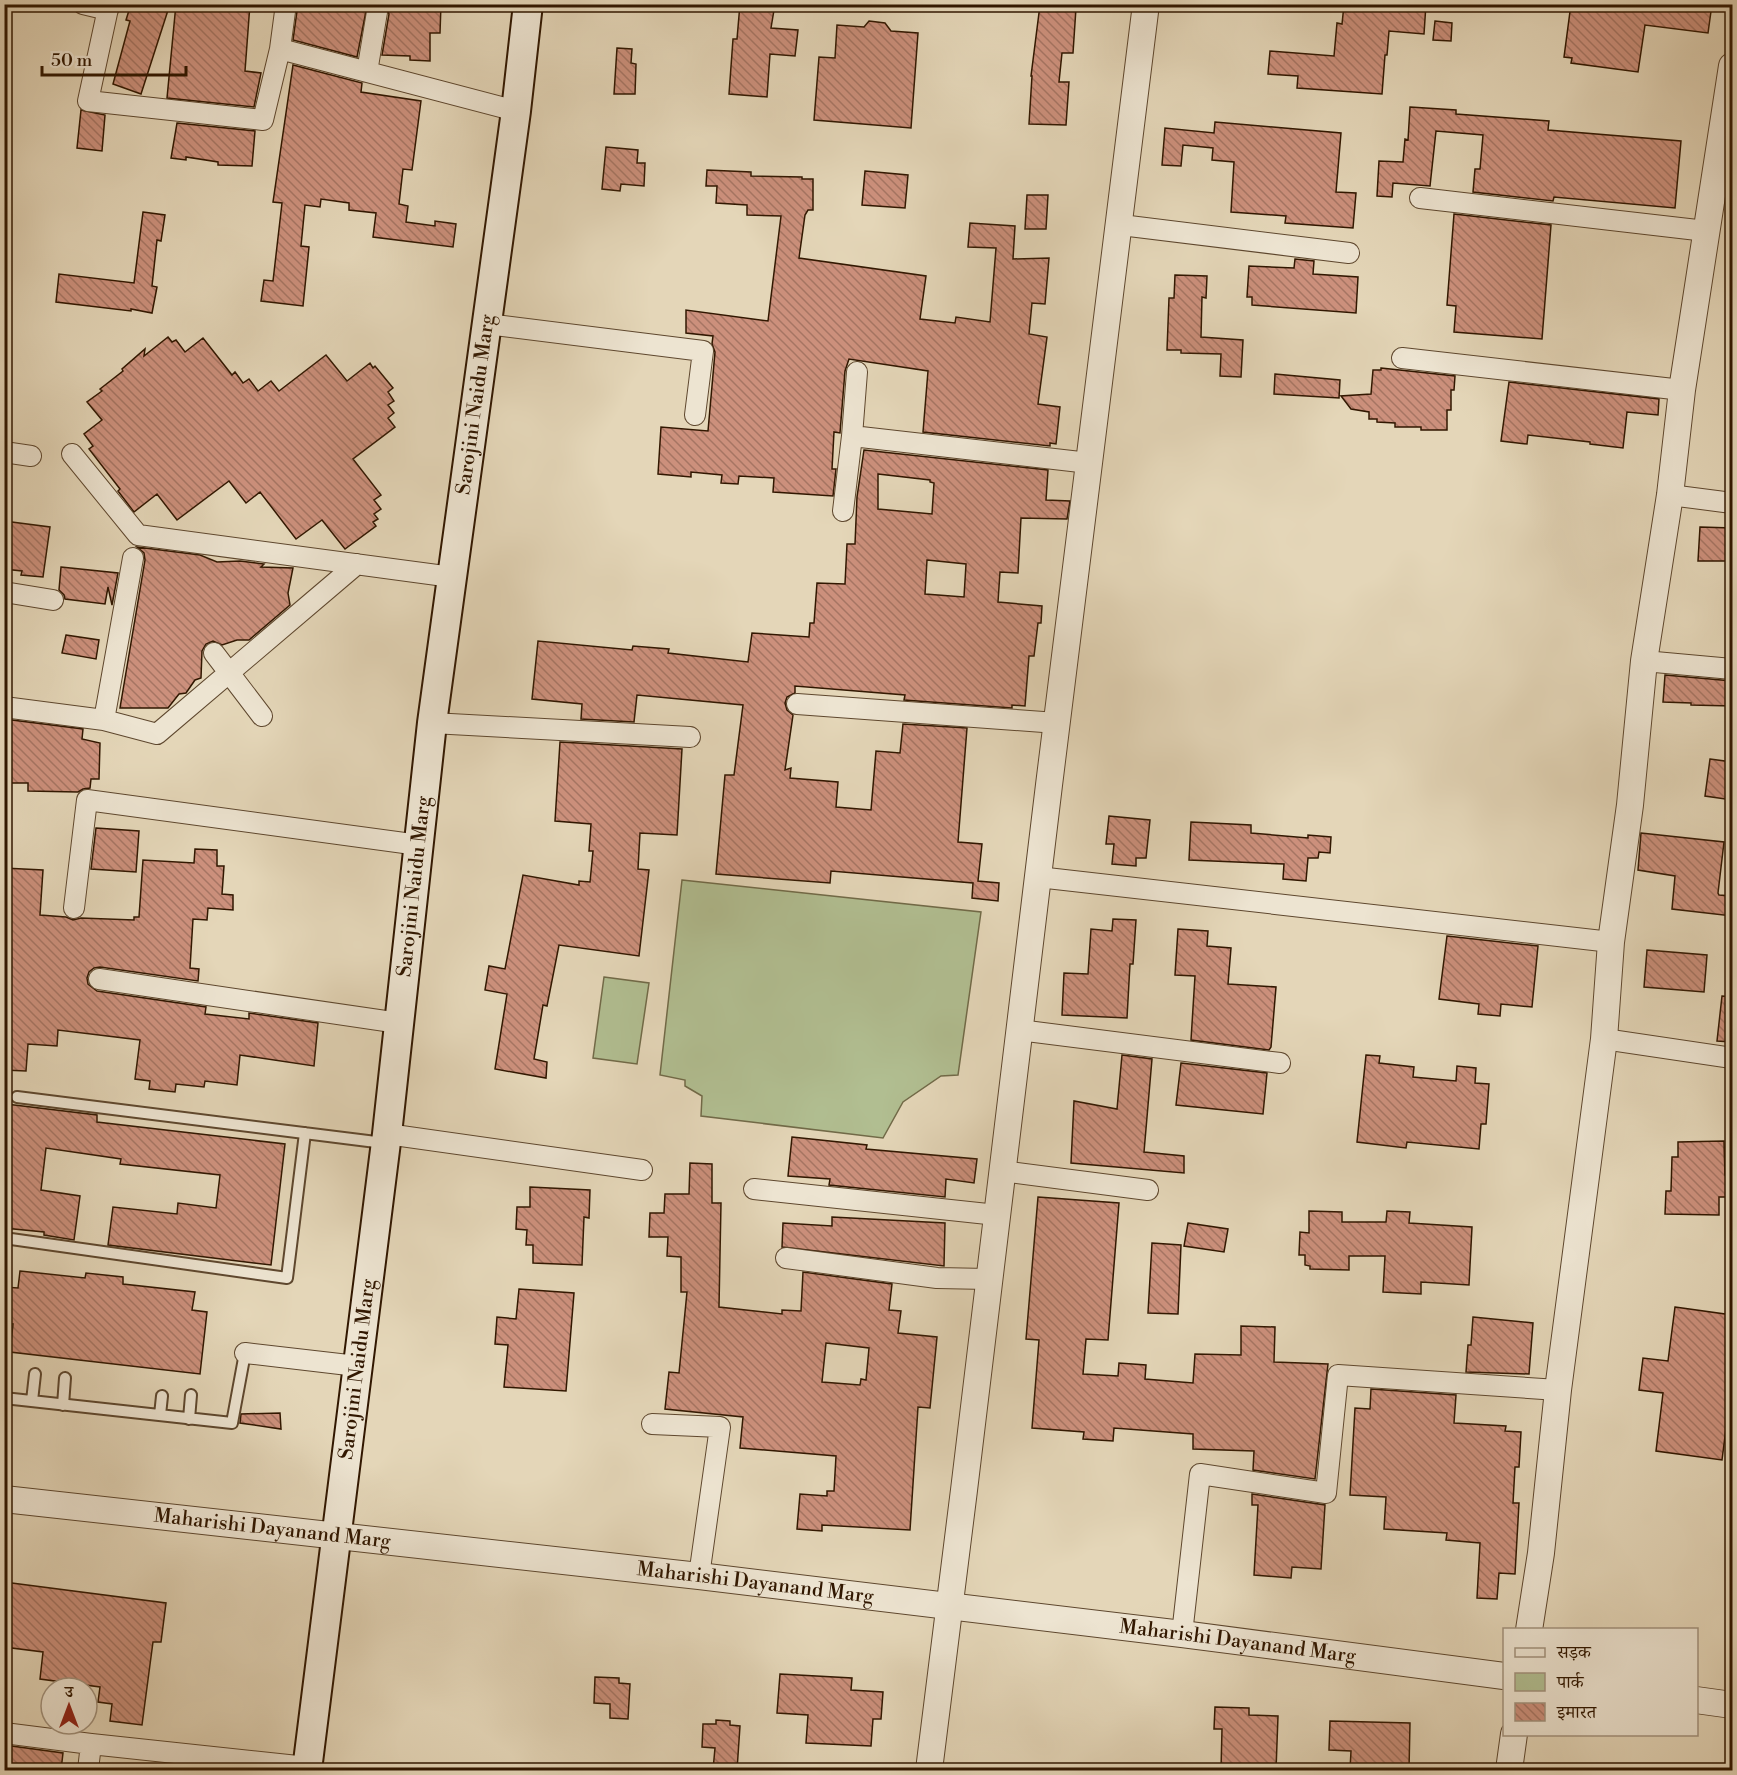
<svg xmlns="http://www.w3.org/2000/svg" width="1737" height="1775" font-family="'Libre Bodoni','Noto Serif Devanagari',serif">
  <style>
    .green { fill: #b1be91; stroke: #716a48; stroke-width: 1.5 }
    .building { fill: url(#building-back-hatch); stroke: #311700; stroke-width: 1.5; fill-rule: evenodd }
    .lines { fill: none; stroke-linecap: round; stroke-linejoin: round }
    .service-casing { stroke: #5e472e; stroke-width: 14 }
    .minor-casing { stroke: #5e472e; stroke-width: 22 }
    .tertiary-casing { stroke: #5e472e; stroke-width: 28 }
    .secondary-casing { stroke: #311700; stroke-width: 32 }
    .service { stroke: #ede4d1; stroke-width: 10 }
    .minor { stroke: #ede4d1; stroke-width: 20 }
    .tertiary { stroke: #ede4d1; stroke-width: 26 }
    .secondary { stroke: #ede4d1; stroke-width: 28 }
    .labels { text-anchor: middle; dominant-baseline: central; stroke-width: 5; stroke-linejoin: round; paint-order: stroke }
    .street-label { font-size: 20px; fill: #311700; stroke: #ede4d1 }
  </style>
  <defs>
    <pattern id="building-back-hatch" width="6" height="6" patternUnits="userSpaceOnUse" patternTransform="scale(1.5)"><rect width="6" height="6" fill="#cc907c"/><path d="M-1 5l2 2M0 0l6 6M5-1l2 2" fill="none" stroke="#a67563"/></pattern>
  </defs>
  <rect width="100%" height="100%" fill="#e4d6b8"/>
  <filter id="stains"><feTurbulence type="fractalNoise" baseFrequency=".00333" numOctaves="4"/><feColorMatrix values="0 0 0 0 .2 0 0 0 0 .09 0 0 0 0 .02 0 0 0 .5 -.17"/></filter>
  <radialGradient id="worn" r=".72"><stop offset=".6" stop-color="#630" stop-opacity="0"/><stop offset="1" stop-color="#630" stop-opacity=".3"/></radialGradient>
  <path class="green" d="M682 880 981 912 958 1075 941 1076 903 1102 883 1138 701 1116 702 1096 685 1086V1080L660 1075Z
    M604 977 649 983 637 1064 593 1058Z"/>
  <path class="building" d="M131 4H170L141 94 113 84 130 21 126 20Z
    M176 4H250L245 71 261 73 254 107 167 98Z
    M298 4 367 6 357 57 293 40Z
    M386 4H441L440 33H430V61L410 60V56L382 55 389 14Z
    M740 4H775L771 28 798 30 795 56 770 54 767 97 729 94 733 39H737Z
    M1402 4H1426L1424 34 1389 31 1387 55H1385L1382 94 1297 88 1298 76 1268 74 1270 51 1334 56 1337 23 1342 24 1344 5 1402 10Z
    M1571 4H1712L1708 33 1645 25 1638 72 1571 63 1572 58 1564 57Z
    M1040 5 1076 8 1073 53H1062L1059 82H1069L1066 125 1029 124 1032 76H1031Z
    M869 21 885 23 891 31 918 33 911 128 814 120 819 57 835 58 837 25 864 27Z
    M1435 21 1452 23 1451 41 1433 40Z
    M617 48 632 49 631 63 636 64 635 94H614Z
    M293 65 362 83 361 92 421 101 412 170 403 169 399 204 408 206 406 222 435 226V221L456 224 453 247 373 237 376 213 349 210V203L321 199 320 207 305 205 301 246 309 247 303 306 261 301 264 280 273 281 282 203 273 202Z
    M1410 107 1456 110V114L1549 121 1548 130 1681 141 1675 208 1554 197 1553 201 1473 192 1475 169H1480L1483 135 1436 131 1430 186 1393 183 1392 197 1377 196 1379 161 1403 162 1405 139 1408 140Z
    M81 110 105 115 102 151 77 148Z
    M1215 122 1341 133 1336 192 1356 193 1353 228 1285 223 1286 216 1231 212 1234 162 1212 160 1213 148 1183 145 1181 166 1162 165 1165 128 1214 133Z
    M177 123 255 131 252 166 218 165V162L186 157V160L171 158Z
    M606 147 638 150 637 163H645L644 186 621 184 620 191 602 189Z
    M707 170 751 172V176L802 177V179H813V210H808L805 215 799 258 926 276 920 319 955 323 956 317 990 322 996 248 968 247 970 223 1015 226 1013 259 1049 258 1045 304 1032 303 1029 334 1047 337 1038 404 1060 407 1056 444 1050 443V446L923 432 928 371 849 359 845 371 840 433 834 432 832 469H836L833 496 773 492 774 478 739 476 738 484 721 483 722 475 691 472V477L658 474 661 427 708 431 715 352 712 344 713 336 686 333V310L768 321 781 216 747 215V205L716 203 717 186H706Z
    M865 171 908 175 905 208 862 205Z
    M1027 195H1048L1046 229H1025Z
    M143 212 165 215 161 241 157 240 152 286 157 287 152 313 131 309V311L56 302 59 274 134 283Z
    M1454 214 1551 225 1542 339 1454 332 1456 306 1447 305Z
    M1295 259 1314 261 1313 274 1358 277 1356 313 1252 305V297H1247L1249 266 1294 268Z
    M1175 275 1207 276 1206 298 1202 297 1201 337 1243 340 1241 377 1220 376 1221 354 1181 353V350H1167L1169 298H1174Z
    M168 337 172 342 176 340 185 352 203 338 232 375 235 372 243 383 249 379 258 391 271 381 279 391 326 355 347 381 370 363 373 368 375 366 393 388 388 392 394 401 388 405 394 413 388 418 395 427 353 459 381 495 374 500 381 509 374 514 378 519 373 522 376 526 345 549 322 520 296 539 260 492 246 503 229 481 177 520 157 494 134 512 118 491 120 489 89 449 93 446 84 434 102 420 87 402 102 391 100 389 123 371 122 369 145 349 144 356Z
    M1381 368 1455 376 1454 390H1451V410H1447V430H1421V427H1395V423L1377 422V419H1369V412L1351 409 1341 396 1371 394 1373 370H1381Z
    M1275 374 1340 380 1339 398 1274 394Z
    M1509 382 1659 399 1658 415 1627 412 1623 448 1590 444V442L1528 435 1527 444 1501 441Z
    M864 450 1048 470 1046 500 1070 501 1067 519 1021 518 1018 573 1000 572 998 602 1042 606 1041 623H1038L1034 656H1029L1025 706 1012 705V708L904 700 905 695 795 686V693L787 697 785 703 787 710 793 715 785 770 791 768 790 778 838 782 836 807 871 810 876 751 900 753 903 724 967 728 958 842 982 844 978 881 999 883 998 901 972 898 973 883 831 871 830 883 716 874 725 775H734L743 705 637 695 634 722 581 719 582 704 532 699 538 641 632 650 633 646 669 649 668 653 748 662 752 633 809 637 810 623H814L817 583 845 584 847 544H855L857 497ZM878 474 930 480V482L934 483 932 514 878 509ZM927 560 966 564 964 597 925 594Z
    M4 521 50 527 43 577 21 575 22 571 4 569Z
    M1700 527 1732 528V561H1698Z
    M137 547 200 555 217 562 240 561 264 564 261 567 293 568 288 593 290 605 249 640H237L222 645 213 641 206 644 202 651 201 678 195 680 186 693 179 694 168 708H120L145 560 144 553Z
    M61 567 118 573 112 605 108 587 105 604 65 599 64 595 59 590Z
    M66 635 99 640 96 659 62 653Z
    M1665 675 1732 681V706L1691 705V703L1663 702Z
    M4 719 83 729 82 739 100 743 99 779H91L90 788 83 789 78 792 28 791V783H4Z
    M560 742 682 749 677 835 640 833 638 869 649 870 639 956 559 945 547 1006 543 1005 534 1059 547 1062 546 1078 495 1069 507 994 485 990 489 966 505 969 523 875 579 885V881L590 882 593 851H589L591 824 555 821Z
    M1710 759 1732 762V800L1705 796Z
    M1109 816 1150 820 1146 858H1136V866L1112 864 1114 844H1106Z
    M1191 822 1251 825V833L1308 838V835L1331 837 1330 853 1319 852 1318 858H1308L1306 881 1283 879 1284 864 1189 860Z
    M96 828 139 831 136 872 91 869Z
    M1641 833 1724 842 1718 893 1719 895 1732 896V916L1672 909 1675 876 1638 870Z
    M195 849 217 850V866H224L222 894 233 895V910L208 908 207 920 193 919 190 968 199 969 198 981 100 967 94 968 89 972 87 978 88 984 97 991 206 1007 205 1014 249 1019V1013L318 1023 314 1066 240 1055 237 1085 205 1081 204 1087 176 1084 175 1092 149 1089 150 1081 135 1079 140 1040 58 1030 57 1046 28 1044 26 1071 4 1070V979L8 941H4V868L43 870 40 915 66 917 73 920 81 918 134 920V917H139L143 860 194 863Z
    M1113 919 1136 920 1133 964H1130L1127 1018 1062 1015 1064 973 1088 974 1091 929 1112 931Z
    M1178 929 1208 931 1207 946 1231 948 1228 984 1276 987 1271 1047 1269 1050 1191 1040 1195 976 1175 975Z
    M1447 936 1538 946 1532 1007 1501 1004 1500 1016 1478 1014 1479 1004 1439 999Z
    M1647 950 1707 955 1704 992 1644 987Z
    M1722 996 1732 997V1042L1717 1041Z
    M1122 1055 1152 1059 1144 1152 1184 1156V1173L1071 1163 1074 1101 1117 1109Z
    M1366 1055 1380 1056 1379 1063 1414 1067 1413 1077 1456 1081 1457 1066 1476 1068 1475 1083 1489 1084 1486 1124H1481L1479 1149 1407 1142 1406 1148 1357 1142Z
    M1181 1063 1267 1073 1263 1114 1176 1105Z
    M6 1104 97 1115V1122L285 1144 271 1265 108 1245 113 1207 177 1214 178 1203 216 1208 220 1175 120 1164 121 1159 46 1148 41 1190 80 1196 74 1240 44 1235V1232L4 1228Z
    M792 1137 867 1145 866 1149 977 1159 974 1183 946 1179 945 1197 829 1185 830 1179 788 1176Z
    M1724 1141 1725 1175H1732V1197H1719V1215L1665 1214 1666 1191H1671L1672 1157H1678V1142Z
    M690 1163 712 1164V1203H721L719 1307 782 1314V1310L801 1311 803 1272 892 1284 889 1310 901 1311 898 1333 937 1337 930 1408 918 1407 910 1530 822 1525V1531L797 1529 800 1494 827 1496V1491H834L836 1456 740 1448 743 1417 665 1409 669 1372 679 1373 687 1292H681V1257L667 1256 668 1237H649L650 1213H664L665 1194H689ZM826 1343 869 1348 866 1380 861 1379 860 1385 822 1382Z
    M530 1187 590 1190 589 1218 584 1217 582 1265 533 1263V1245H526L527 1230 516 1229 517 1207H530Z
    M1038 1197 1119 1203 1108 1340 1086 1339 1083 1374 1118 1376 1119 1363 1146 1365 1145 1379 1193 1383 1195 1354 1241 1355V1326L1275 1327 1274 1362 1328 1364 1315 1479 1253 1470 1254 1451 1193 1449V1434L1114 1428 1113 1441 1083 1439 1084 1432 1032 1428 1039 1340 1026 1339Z
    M1309 1211 1342 1212V1222H1386L1387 1211 1410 1212 1409 1223 1472 1227 1469 1285 1421 1282V1294L1383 1292 1385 1256H1349V1270L1310 1269V1266L1305 1265V1255H1299L1300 1232 1309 1233Z
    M832 1217 945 1223 944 1266 782 1247 783 1223 832 1226Z
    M1188 1223 1228 1229 1224 1252 1184 1246Z
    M1152 1243 1181 1245 1178 1314 1148 1313Z
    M20 1271 85 1278 86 1273 123 1277V1284L195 1292 192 1310 207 1312 200 1374 10 1352 13 1324 4 1323V1287L18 1288Z
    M519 1289 574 1293 566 1391 504 1387 508 1345 495 1344 497 1317 516 1319Z
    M1675 1307 1732 1315V1381L1722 1460 1656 1451 1663 1393 1639 1390 1643 1358 1668 1361Z
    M1473 1317 1533 1323 1529 1374 1466 1372 1468 1345H1471Z
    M1371 1389 1456 1395 1454 1423 1506 1426 1505 1431 1521 1432 1519 1467H1515L1513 1503H1519L1515 1574 1499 1573 1497 1599 1477 1598 1480 1543 1446 1540 1447 1533 1384 1529 1386 1497 1350 1495 1355 1408 1370 1409Z
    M280 1413 281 1429 240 1423 241 1414Z
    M1252 1494 1325 1505 1321 1569 1292 1567 1291 1578 1254 1575 1258 1505H1252Z
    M4 1582 166 1603 161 1642H153L142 1725 110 1721 112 1704 98 1702 100 1687 40 1679 43 1652 4 1647Z
    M780 1674 852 1678 851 1690 883 1692 881 1719H873L871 1746 806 1743 808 1715 777 1713Z
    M595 1677 619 1678V1683L630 1684 628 1719 610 1718V1704L594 1703Z
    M1215 1707 1249 1708V1715L1278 1716 1276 1770H1221L1222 1729H1214Z
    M716 1720 730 1721V1725L740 1726 737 1770H713L715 1748 702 1747 703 1724H716Z
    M1330 1721 1410 1723 1409 1770H1350L1351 1751 1329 1750Z
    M4 1745 63 1753 61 1770H4Z"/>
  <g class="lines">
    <g class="service-casing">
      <path id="service" d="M17 1097 384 1143
        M4 1238 287 1278 305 1133
        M4 1398 232 1423 245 1353
        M32 1401 35 1374
        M63 1405 65 1378
        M160 1415 162 1396
        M189 1419 191 1395"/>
    </g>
    <g class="minor-casing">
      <path id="minor" d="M83 4 108 10
        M109 4 88 101 263 120 280 49 286 4
        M280 49 516 111
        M367 72 377 12
        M1420 198 1706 231
        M1121 225 1349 253
        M487 324 703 351 695 415
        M1402 358 1682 390
        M852 436 857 372
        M4 452 31 456
        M72 454 138 535 452 577
        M1670 495 1732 503
        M843 511 852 436 1089 463
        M4 592 53 600
        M214 653 262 716
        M1644 661 1732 669
        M797 704 1057 723
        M4 707 104 720 133 558
        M104 720 157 734 357 564
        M432 723 690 737
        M1038 877 1611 942
        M74 908 87 800 419 845
        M99 979 399 1023
        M1019 1030 1280 1063
        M1604 1039 1732 1058
        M387 1134 642 1170
        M1002 1171 1148 1190
        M754 1189 997 1215
        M786 1258 937 1278 988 1279
        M245 1353 357 1366
        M652 1424 720 1427 699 1576
        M1182 1634 1200 1474 1326 1493 1338 1375 1558 1390
        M4 1733 91 1744 307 1767
        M88 1770 91 1744"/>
    </g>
    <g class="tertiary-casing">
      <g id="tertiary">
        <path id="s1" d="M4 1499 699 1576 1182 1634 1504 1676"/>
        <path d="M1529 1630 1541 1553 1558 1390 1604 1039 1611 942 1630 805 1644 661 1670 495 1682 390 1732 66"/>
        <path d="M1696 1700 1732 1705"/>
        <path d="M929 1770C971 1442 1009 1114 1049 785 1081 525 1116 265 1146 4"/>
        <path d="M1509 1770 1514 1734"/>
      </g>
    </g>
    <g class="secondary-casing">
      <g id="secondary">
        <path id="s2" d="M307 1770 387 1134 432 723 516 111 528 4"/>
      </g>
    </g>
    <use href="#service" class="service"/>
    <use href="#minor" class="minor"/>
    <use href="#tertiary" class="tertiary"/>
    <use href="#secondary" class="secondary"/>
  </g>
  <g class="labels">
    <g class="street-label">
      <text stroke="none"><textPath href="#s2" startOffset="1376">Sarojini Naidu Marg</textPath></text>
      <text stroke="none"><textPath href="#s2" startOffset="890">Sarojini Naidu Marg</textPath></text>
      <text stroke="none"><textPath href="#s2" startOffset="404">Sarojini Naidu Marg</textPath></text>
      <text stroke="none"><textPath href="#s1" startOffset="270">Maharishi Dayanand Marg</textPath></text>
      <text stroke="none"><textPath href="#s1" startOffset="756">Maharishi Dayanand Marg</textPath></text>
      <text stroke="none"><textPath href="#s1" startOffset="1242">Maharishi Dayanand Marg</textPath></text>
    </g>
  </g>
  <rect width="1737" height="1775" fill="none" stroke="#e4d6b8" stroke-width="24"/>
  <rect x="6" y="6" width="1725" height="1763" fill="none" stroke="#311700" stroke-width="3"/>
  <rect x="12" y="12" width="1713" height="1751" fill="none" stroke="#311700" stroke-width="1.5"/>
  <rect x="1503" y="1628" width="195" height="108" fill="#ede4d1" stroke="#a2927d" stroke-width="1.5"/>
  <rect x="1515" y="1648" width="30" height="9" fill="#ede4d1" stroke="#a2927d" stroke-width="1.5"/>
  <text x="1557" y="1658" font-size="18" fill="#311700">सड़क</text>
  <rect x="1515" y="1673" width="30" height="18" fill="#b1be91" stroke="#a2927d" stroke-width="1.5"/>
  <text x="1557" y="1688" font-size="18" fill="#311700">पार्क</text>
  <rect x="1515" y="1703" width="30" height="18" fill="url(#building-back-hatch)" stroke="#a2927d" stroke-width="1.5"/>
  <text x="1557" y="1718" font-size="18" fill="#311700">इमारत</text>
  <g transform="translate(69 1706)"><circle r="28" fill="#ede4d1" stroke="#a2927d" stroke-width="1.5"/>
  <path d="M0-4.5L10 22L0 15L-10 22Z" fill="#8f2418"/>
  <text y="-9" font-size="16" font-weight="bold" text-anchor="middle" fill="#311700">उ</text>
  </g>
  <path d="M42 66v9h144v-9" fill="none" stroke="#311700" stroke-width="3"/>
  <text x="51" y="66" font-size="18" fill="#311700" stroke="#ede4d1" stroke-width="4.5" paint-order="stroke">50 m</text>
  <rect width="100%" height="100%" filter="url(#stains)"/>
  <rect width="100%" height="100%" fill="url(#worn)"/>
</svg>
